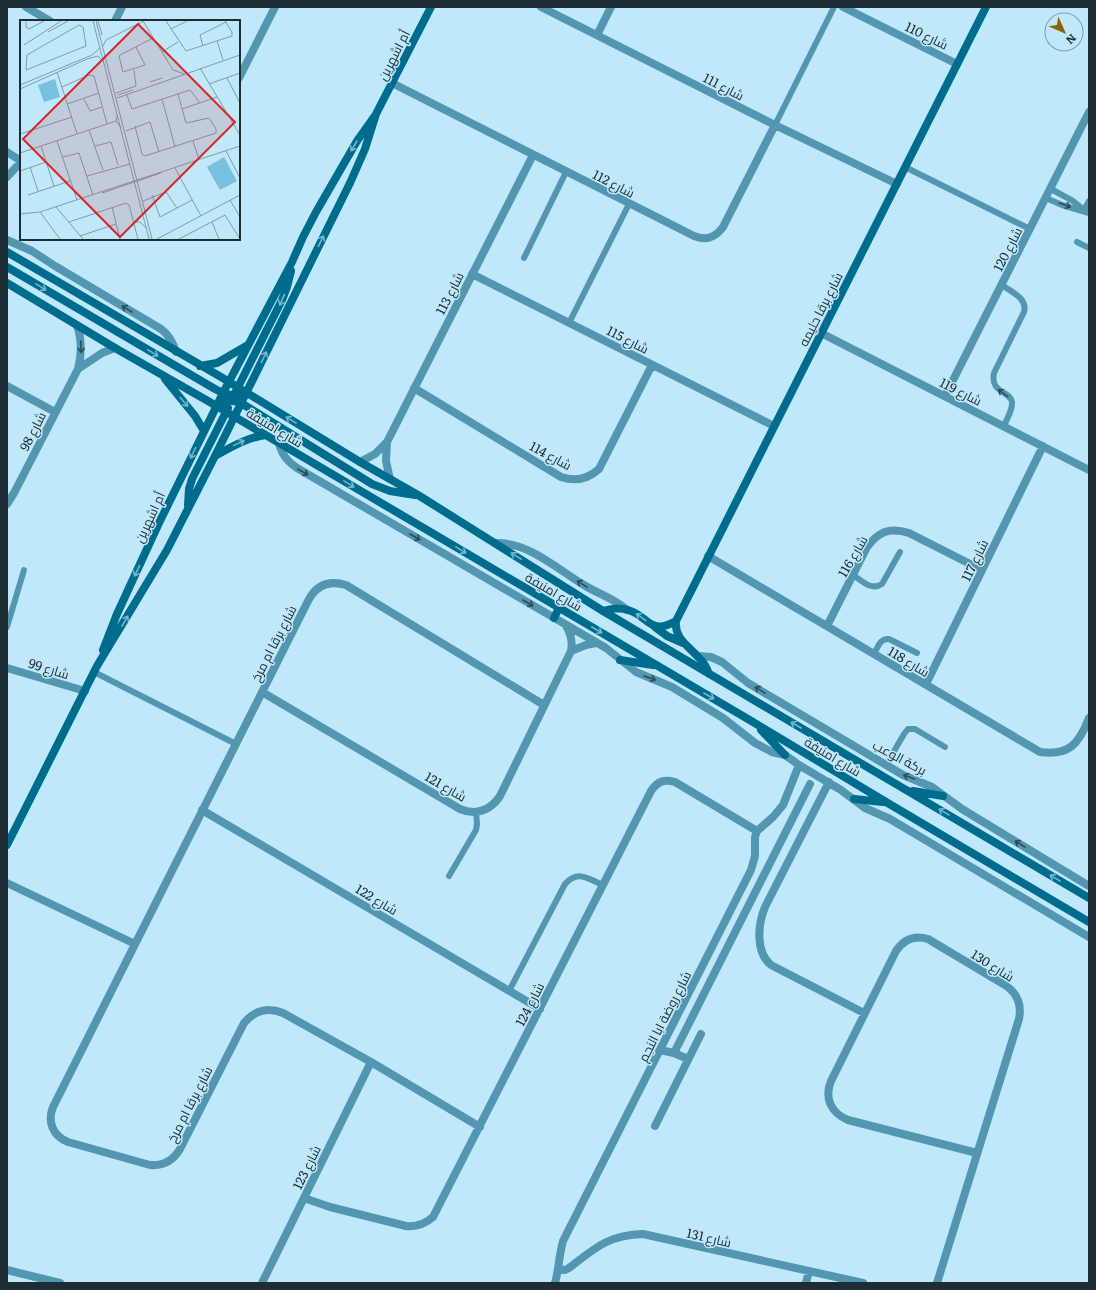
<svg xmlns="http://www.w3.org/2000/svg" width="1096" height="1290" font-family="Literata,Cairo,serif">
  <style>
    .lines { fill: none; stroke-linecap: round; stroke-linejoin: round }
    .lane { stroke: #5296b1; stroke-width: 6 }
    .street { stroke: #5296b1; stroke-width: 8 }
    .secondary { stroke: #006d8e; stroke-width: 8 }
    .oneway { stroke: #73b7cf }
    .oneway2 { stroke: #2d4c5a }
    .labels { text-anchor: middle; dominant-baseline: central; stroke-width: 3; stroke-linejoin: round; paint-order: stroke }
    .street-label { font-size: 13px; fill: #1d2d34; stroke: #bfe8fa }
    .inset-road { fill: none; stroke: #7e9dab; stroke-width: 1 }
    .view { fill: #d62828; fill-opacity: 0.15; stroke: #d62828; stroke-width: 2 }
    .inset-edge { fill: none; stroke: #1d2d34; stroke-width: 2 }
  </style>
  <rect width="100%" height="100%" fill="#bfe8fa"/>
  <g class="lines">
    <path class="lane" d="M775 125 834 7
      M905 167 1030 229
      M1051 189 1073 201 1084 210
      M1046 198 1062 205 1089 213
      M1084 210 1089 201
      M1077 242 1089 248
      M524 258 566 172
      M1002 285C1011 292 1028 298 1024 312L994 373C990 394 1010 390 1012 402 1013 410 1006 420 1004 426
      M569 323 629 204
      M853 575C862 581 871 591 882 584L900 552
      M7 627 24 570
      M874 654C878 647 880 638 889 639L917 653
      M94 672 236 744
      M886 765 904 734 908 729H915L945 747
      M449 876 476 830 477 824 476 812
      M509 991 565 884C578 869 588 879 603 885"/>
    <path class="street" d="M26 7 50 21
      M541 7 775 125 897 184
      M843 7 957 64
      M115 21 122 7
      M597 35 611 7
      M239 78 275 7
      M392 83 694 236C706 241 716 237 723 227L775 125
      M7 152 21 161
      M7 177 21 162
      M7 240 32 251 55 266 161 329C169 335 173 342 176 352
      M472 274 774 426
      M821 333 1089 470
      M78 369 102 353 115 348
      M7 386 55 412
      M414 388 561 477C576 482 588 479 599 469L652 365
      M945 396 1089 112
      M387 442 386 461 390 479
      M279 443C282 455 287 461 297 468L606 648 636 672 672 687 723 718 755 743 772 752 785 755 799 765 841 790 865 808 890 819 1089 937
      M360 462 375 454 387 442 533 155
      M7 504 14 493 78 369C82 354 82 340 77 325
      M495 543C529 542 557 569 584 585 600 595 612 597 627 610
      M708 556 1040 752C1069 756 1079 744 1089 718
      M827 626 867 547C879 531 890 527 909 533L982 570
      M571 651 586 645 596 643
      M698 656 711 657 722 662 748 683 903 775 932 787 962 809 1089 886
      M7 668 85 691
      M926 684 1043 446
      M262 692 460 809C476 816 491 810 500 796L571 651C573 641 571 634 566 626
      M829 782 765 907C758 924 755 952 771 965L864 1013
      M202 810 540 1009
      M7 883 135 944
      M660 1050 674 1053 688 1059
      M674 1053 810 784
      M655 1126 701 1034
      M480 1127 371 1062 283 1013C268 1007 255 1010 244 1023L180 1149C173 1161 163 1166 150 1165L68 1142C53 1136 47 1122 53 1107L308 601C316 585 329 580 346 585L544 705
      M304 1198 330 1207 406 1226C417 1227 425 1224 433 1217L651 791C658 781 664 779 675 782L757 831
      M558 1269 565 1270 569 1268C595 1248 608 1235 643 1234L863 1283
      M7 1270 60 1283
      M262 1283 371 1062
      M555 1283C559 1269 559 1255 563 1241L751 870 755 856V837L757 831 773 817 783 805 799 765
      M806 1283 809 1271
      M937 1283 1019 1019C1022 1004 1017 993 1005 985L928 939C915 935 904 939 896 951L831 1081C824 1098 831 1113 848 1120L977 1153"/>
    <path class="secondary" d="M7 252 221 377 360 462 418 495 603 611 1089 898
      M7 267 215 389C226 395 234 397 246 393
      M7 283 115 348 208 401 753 722 886 802 1089 922
      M200 366 217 363 248 345
      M165 379 195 416 204 431
      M236 391 282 300 287 287 291 271
      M217 406C225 399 232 400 241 403L372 484 390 491 415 495
      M215 456C231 447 246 438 265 435
      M188 505 189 489 192 479 228 408
      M603 611C611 609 619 607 628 610 649 616 649 636 676 621
      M554 618 559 608
      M655 627 667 636 683 643
      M103 650 117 614 158 525 223 393 292 262 303 237 316 212 357 141 374 117
      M620 660 653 665
      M709 674C707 668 704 662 699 658 689 646 674 639 676 621L986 7
      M761 730 785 755
      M913 791 943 796
      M854 799 883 802
      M7 845 97 666 167 550 215 456 350 183 365 149 376 114 431 7"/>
  </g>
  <defs><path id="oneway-shaft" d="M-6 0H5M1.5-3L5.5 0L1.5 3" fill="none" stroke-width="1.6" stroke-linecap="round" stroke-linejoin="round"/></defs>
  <g class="oneway">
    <use href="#oneway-shaft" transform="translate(354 146) rotate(121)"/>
    <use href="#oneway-shaft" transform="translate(321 241) rotate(-64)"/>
    <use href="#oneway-shaft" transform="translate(41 287) rotate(31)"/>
    <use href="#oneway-shaft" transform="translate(282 300) rotate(114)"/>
    <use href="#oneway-shaft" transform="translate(153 353) rotate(31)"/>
    <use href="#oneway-shaft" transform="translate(264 357) rotate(-64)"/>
    <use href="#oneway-shaft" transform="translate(184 402) rotate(50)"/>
    <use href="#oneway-shaft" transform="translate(291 420) rotate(-149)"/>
    <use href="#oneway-shaft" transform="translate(239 443) rotate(-26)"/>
    <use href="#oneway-shaft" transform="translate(193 453) rotate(116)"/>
    <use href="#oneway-shaft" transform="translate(349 484) rotate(31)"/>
    <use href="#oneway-shaft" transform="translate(461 550) rotate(31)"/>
    <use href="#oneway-shaft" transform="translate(516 556) rotate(-148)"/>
    <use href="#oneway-shaft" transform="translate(137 571) rotate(115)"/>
    <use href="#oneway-shaft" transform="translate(641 617) rotate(-144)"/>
    <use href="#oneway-shaft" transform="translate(125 621) rotate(-60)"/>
    <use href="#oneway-shaft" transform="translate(597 630) rotate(30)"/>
    <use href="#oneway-shaft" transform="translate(709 696) rotate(30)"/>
    <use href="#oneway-shaft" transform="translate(796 725) rotate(-150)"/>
    <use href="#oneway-shaft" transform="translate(944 812) rotate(-149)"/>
    <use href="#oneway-shaft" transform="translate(1055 878) rotate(-149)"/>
  </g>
  <g class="oneway2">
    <use href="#oneway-shaft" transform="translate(1065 205) rotate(20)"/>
    <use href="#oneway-shaft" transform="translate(127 309) rotate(-149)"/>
    <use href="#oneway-shaft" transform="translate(81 347) rotate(89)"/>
    <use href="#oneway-shaft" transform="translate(1003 393) rotate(-144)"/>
    <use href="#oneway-shaft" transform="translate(303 472) rotate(30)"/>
    <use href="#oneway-shaft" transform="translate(415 537) rotate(30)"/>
    <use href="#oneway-shaft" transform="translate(582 584) rotate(-149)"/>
    <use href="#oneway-shaft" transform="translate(528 603) rotate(30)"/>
    <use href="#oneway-shaft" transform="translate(650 678) rotate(20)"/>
    <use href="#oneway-shaft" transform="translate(760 690) rotate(-149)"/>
    <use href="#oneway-shaft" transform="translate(909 777) rotate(-160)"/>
    <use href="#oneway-shaft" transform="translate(1020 844) rotate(-149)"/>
  </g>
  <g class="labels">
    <g class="street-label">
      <text transform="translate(927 35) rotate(26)">شارع 110</text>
      <text transform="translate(393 55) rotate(-63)">أم اشهرين</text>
      <text transform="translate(724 86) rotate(27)">شارع 111</text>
      <text transform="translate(614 183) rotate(27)">شارع 112</text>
      <text transform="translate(1007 249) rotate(-63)">شارع 120</text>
      <text transform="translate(449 293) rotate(-63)">شارع 113</text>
      <text transform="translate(820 309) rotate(-63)">شارع برقا حليمه</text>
      <text transform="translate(628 339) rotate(27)">شارع 115</text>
      <text transform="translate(961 391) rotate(27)">شارع 119</text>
      <text transform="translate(275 427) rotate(31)">شارع امنيفة</text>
      <text transform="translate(32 431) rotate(-63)">شارع 98</text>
      <text transform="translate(551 455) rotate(28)">شارع 114</text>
      <text transform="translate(149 517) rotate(-65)">أم اشهرين</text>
      <text transform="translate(852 556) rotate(-60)">شارع 116</text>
      <text transform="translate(974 560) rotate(-64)">شارع 117</text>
      <text transform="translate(554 591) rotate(30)">شارع امنيفة</text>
      <text transform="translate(273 643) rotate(-63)">شارع برقا ام مرخ</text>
      <text transform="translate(909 661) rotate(31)">شارع 118</text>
      <text transform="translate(49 668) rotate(17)">شارع 99</text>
      <text transform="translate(833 756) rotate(31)">شارع امنيفة</text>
      <text transform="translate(900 757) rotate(28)">بركة الوعب</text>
      <text transform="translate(446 786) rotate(30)">شارع 121</text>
      <text transform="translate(377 899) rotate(31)">شارع 122</text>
      <text transform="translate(993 965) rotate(32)">شارع 130</text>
      <text transform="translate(529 1004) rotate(-63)">شارع 124</text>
      <text transform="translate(664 1016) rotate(-63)">شارع روضة ابا النجم</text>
      <text transform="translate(189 1104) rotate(-63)">شارع برقا ام مرخ</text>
      <text transform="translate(306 1167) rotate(-64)">شارع 123</text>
      <text transform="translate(709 1237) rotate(13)">شارع 131</text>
    </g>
  </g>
  <g transform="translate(20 20)">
    <rect width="220" height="220" fill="#bfe8fa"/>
    <path d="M35 59 40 77 24 82 18 65ZM204 137 217 161 200 170 187 147Z" fill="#77c0df"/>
    <path class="inset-road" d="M6 1V7L9 9 24 1M73 1 129 219M76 1 132 219M78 1 82 15M123 1 153 50 164 54M146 1 166 31 212 16V12L205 1M59 5 63 7 66 26 6 50 7 35ZM151 9 167 1M28 12 48 1M197 21 203 40M4 25 41 1M83 26 86 20 124 1M183 26 180 15 206 2M116 27 125 45 103 52 99 36 100 35 133 18M142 32 158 22M180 48 220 115M37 52 57 114M207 58 220 83M130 62 142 58M189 64 220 53M0 65 72 35 80 28M42 67 69 55 74 56 87 104M0 69 67 39 78 36 82 40M96 73 116 66 114 50M98 75 113 70M107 75 112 89 170 70 180 83M97 78 220 35M64 79 70 91 82 87M142 79 155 127M47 84 79 73M162 89 197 77M97 96 96 101 101 108M115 106 122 134 125 136 196 113V109L189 98 166 103 158 74M69 110 83 150M106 111 130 102 139 132M0 114 52 97M37 121 57 180M173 121 179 140M21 126 34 166M75 126 91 122 98 145M206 131 220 158M0 133 96 101M43 137 59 133 73 175M10 147 18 171M155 148 181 196M0 151 26 142M67 156 110 144M82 173 141 153M8 175 50 161M132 175 140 197 172 180M210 180 220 197M123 181 146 172 157 188M36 187 63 219M92 187 100 219M20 192 40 219M0 194 20 192 220 126M49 202 106 183 109 185 118 219M113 202H120L126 208M192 202 199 219M60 216 96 204M137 219 220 175M159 219 205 195 220 219"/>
    <path class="view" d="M118 4 215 102 100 217 3 119Z"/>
    <rect width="220" height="220" class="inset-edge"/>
  </g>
  <rect width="1096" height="1290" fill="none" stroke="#1d2d34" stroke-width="16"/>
  <g transform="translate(1064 32) rotate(135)"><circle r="19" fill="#bfe8fa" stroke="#7e9dab"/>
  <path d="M0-3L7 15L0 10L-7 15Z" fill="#8d6207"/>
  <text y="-6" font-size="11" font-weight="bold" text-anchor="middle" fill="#1d2d34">N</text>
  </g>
</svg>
